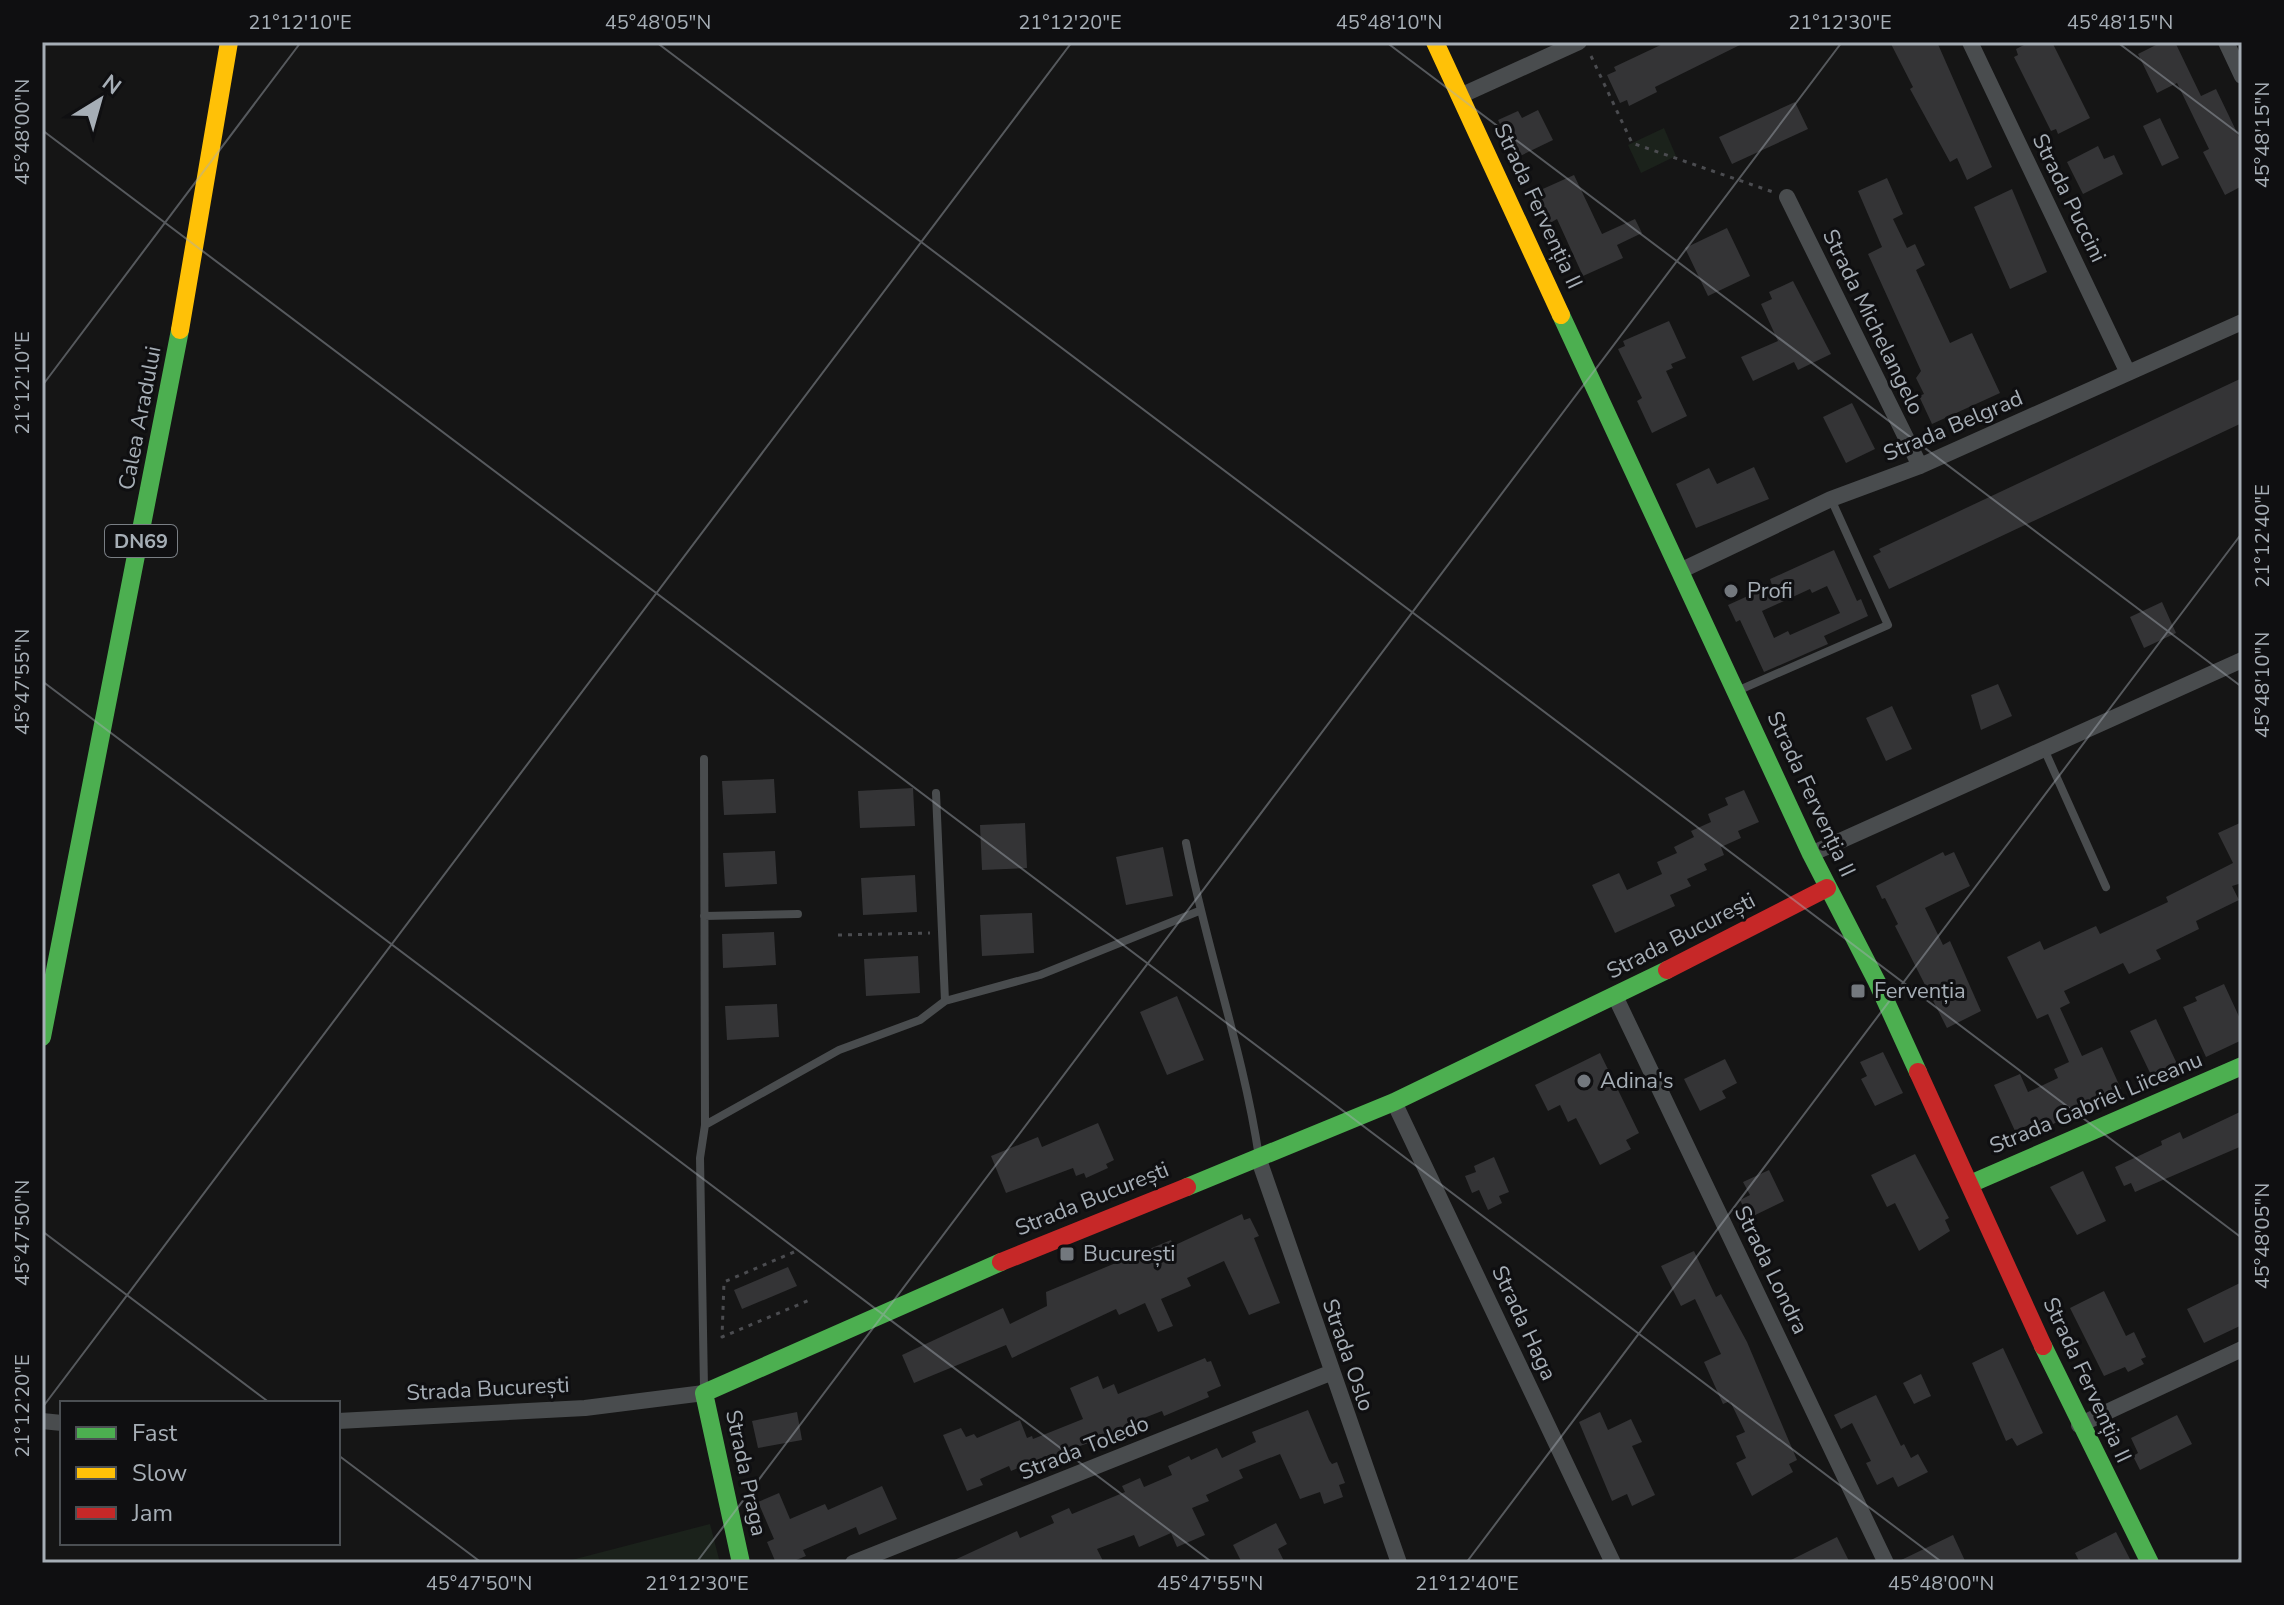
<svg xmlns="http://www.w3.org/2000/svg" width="2284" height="1605" font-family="'Nunito Sans',sans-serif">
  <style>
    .green { fill: #1b221b }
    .building { fill: #343436; fill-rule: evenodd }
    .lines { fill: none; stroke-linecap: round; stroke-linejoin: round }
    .path { stroke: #4b4c50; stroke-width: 3; stroke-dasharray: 4 6; stroke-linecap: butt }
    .lane { stroke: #494c4e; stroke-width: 8 }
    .street { stroke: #494c4e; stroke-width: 16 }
    .fast { stroke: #4caf50; stroke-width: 18 }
    .slow { stroke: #ffc107; stroke-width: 18 }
    .jam { stroke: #c62828; stroke-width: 18 }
    .ticks { fill: none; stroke: #a6aeb6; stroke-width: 2; stroke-opacity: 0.45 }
    .poi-dot { fill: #73787e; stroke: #0f0f11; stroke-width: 3 }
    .labels { text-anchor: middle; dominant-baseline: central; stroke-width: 6; stroke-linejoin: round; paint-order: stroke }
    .shield { fill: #0f0f11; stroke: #797e84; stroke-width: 2 }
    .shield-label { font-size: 20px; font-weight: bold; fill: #a6aeb6 }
    .street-label { font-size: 22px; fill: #a6aeb6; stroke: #0f0f11 }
    .poi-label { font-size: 22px; fill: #a6aeb6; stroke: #0f0f11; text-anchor: start }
    .neatline { fill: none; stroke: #a6aeb6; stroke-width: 3 }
    .ticks-label { font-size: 20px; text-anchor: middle; fill: #a6aeb6 }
  </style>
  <rect width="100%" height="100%" fill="#151515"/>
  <path class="green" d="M1664 128 1676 156 1641 173 1628 145Z
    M710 1524 720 1563H560Z"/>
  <path class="building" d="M1667 42H1746L1655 87 1657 92 1629 106 1627 100 1620 103 1607 75 1616 71 1614 67Z
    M1890 42H1937L1992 167 1967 180 1957 158 1950 162 1910 89 1913 87Z
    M2030 42H2052L2090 118 2058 134 2056 129 2051 131 2014 57 2018 55 2016 49Z
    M2162 42H2175L2201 96 2216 89 2242 143V186L2225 195 2203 152 2209 149 2177 83 2157 93 2138 54Z
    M1795 102 1808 129 1732 164 1719 137Z
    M1538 110 1553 140 1516 158 1498 120 1518 111 1522 118Z
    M2160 118 2179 158 2162 166 2143 126Z
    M2098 146 2104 159 2114 155 2123 174 2083 194 2067 162Z
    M1574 175 1602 234 1635 219 1642 233 1617 245 1623 258 1583 276 1557 219 1550 223 1536 192Z
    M1887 178 1903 214 1893 219 1907 248 1915 244 1925 265 1916 270 1950 343 1972 333 2000 393 1932 424 1919 396 1924 394 1916 378 1921 371 1868 254 1882 247 1858 191Z
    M2012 189 2047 272 2010 289 1974 207Z
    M1727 228 1750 276 1708 296 1685 248Z
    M1793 281 1831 354 1798 370 1794 362 1753 381 1741 357 1778 341 1761 304 1772 299 1769 292Z
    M1669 321 1686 358 1671 364 1673 368 1666 371 1687 416 1652 433 1637 401 1642 398 1618 349 1625 346 1623 341Z
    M2242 378V423L1889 589 1873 556 1881 552 1879 549Z
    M1852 403 1875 449 1846 463 1823 417Z
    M1754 467 1769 499 1696 528 1676 484 1709 468 1717 484Z
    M1834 550 1857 601 1861 599 1868 616 1824 636 1828 644 1764 672 1740 620 1736 622 1728 605 1772 585 1770 579ZM1827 586 1840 613 1790 635 1788 631 1774 638 1762 611 1810 589 1812 593Z
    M2162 602 2176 633 2144 648 2130 617Z
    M1998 684 2012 716 1981 730 1971 695Z
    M1892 706 1912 749 1886 761 1866 718Z
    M774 779 776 813 724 815 722 781Z
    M913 788 915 826 860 828 858 791Z
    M1744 790 1759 822 1738 831 1741 838 1721 847 1724 855 1704 864 1707 870 1687 879 1691 886 1670 895 1675 906 1615 933 1592 885 1619 873 1627 890 1662 874 1657 862 1677 853 1674 847 1694 837 1691 831 1711 822 1708 814 1728 805 1725 798Z
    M2242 822V883L2232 886 2239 900 2196 921 2199 929 2156 950 2161 959 2129 974 2123 963 2064 991 2070 1003 2060 1008 2082 1056 2102 1047 2121 1089 2063 1116 2064 1119 2042 1129 2038 1121 2015 1131 1994 1085 2020 1074 2028 1092 2058 1078 2054 1069 2069 1062 2048 1014 2037 1019 2007 957 2040 941 2044 950 2096 926 2100 934 2168 902 2166 897 2233 863 2218 833Z
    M1025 823 1027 868 982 870 980 825Z
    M1163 847 1173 896 1126 905 1116 857Z
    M775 851 777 884 725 887 723 853Z
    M1943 852 1945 856 1954 852 1970 886 1925 908 1943 945 1950 941 1981 1011 1947 1028 1895 926 1898 924 1885 898 1882 899 1876 886Z
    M915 875 917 912 863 915 861 878Z
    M1032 913 1034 953 982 956 980 915Z
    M774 932 776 965 723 968 722 934Z
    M918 956 920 993 866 996 864 959Z
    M2224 984 2242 1023V1040L2206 1057 2183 1007 2197 1001 2195 997Z
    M1177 996 1204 1060 1167 1075 1140 1012Z
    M777 1004 779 1037 727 1040 725 1006Z
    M2156 1019 2178 1066 2152 1077 2130 1031Z
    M1883 1052 1903 1093 1875 1106 1861 1079 1867 1076 1860 1062Z
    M1600 1053 1639 1133 1626 1140 1631 1149 1600 1165 1576 1118 1568 1122 1560 1105 1548 1111 1535 1085Z
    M1725 1059 1737 1083 1722 1091 1726 1098 1700 1111 1684 1079Z
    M2242 1111V1146L2135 1192 2131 1183 2124 1186 2115 1167 2162 1145 2161 1141 2180 1132 2183 1139Z
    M1098 1123 1114 1160 1106 1164 1108 1168 1086 1178 1084 1173 1076 1176 1073 1168 1006 1193 991 1156 1038 1137 1042 1147Z
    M1915 1154 1949 1218 1945 1220 1950 1231 1919 1251 1895 1203 1887 1207 1871 1175Z
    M1494 1157 1509 1192 1499 1196 1502 1203 1488 1210 1479 1190 1472 1193 1465 1176 1476 1172 1474 1166Z
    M1769 1170 1784 1201 1749 1218 1740 1200 1750 1195 1743 1182Z
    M2083 1171 2106 1221 2077 1235 2050 1187Z
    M1242 1214 1244 1220 1250 1218 1259 1236 1254 1238 1280 1303 1249 1315 1224 1261 1187 1278 1191 1286 1161 1299 1173 1326 1158 1332 1145 1303 1119 1315 1116 1309 1012 1358 1006 1345 914 1383 902 1355 1003 1308 1010 1324 1047 1306 1046 1292 1171 1240 1173 1246Z
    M1694 1251 1716 1297 1721 1294 1747 1342 1797 1460 1789 1464 1793 1472 1752 1496 1736 1463 1746 1458 1736 1436 1745 1432 1730 1401 1723 1404 1704 1362 1721 1354 1695 1299 1681 1306 1661 1266Z
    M788 1267 797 1286 742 1309 734 1290Z
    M2242 1282V1325L2204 1343 2187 1309Z
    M2104 1291 2126 1336 2134 1332 2146 1357 2141 1359 2144 1364 2128 1372 2125 1367 2104 1376 2070 1308Z
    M2003 1348 2043 1433 2017 1446 2012 1438 2006 1441 1972 1363Z
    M1205 1358 1207 1362 1211 1361 1221 1386 1207 1392 1209 1397 1164 1416 1162 1411 1126 1425 1127 1430 1068 1450 1071 1456 1049 1465 1045 1457 1011 1471 1009 1466 980 1479 983 1485 967 1491 943 1435 961 1428 966 1437 974 1434 977 1438 1020 1420 1027 1438 1032 1436 1033 1439 1083 1419 1070 1388 1098 1376 1103 1389 1114 1384 1118 1394Z
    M1921 1374 1931 1396 1914 1404 1903 1383Z
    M1876 1395 1901 1446 1904 1444 1911 1458 1918 1454 1928 1472 1898 1487 1893 1477 1877 1485 1866 1463 1871 1461 1852 1423 1841 1429 1834 1415Z
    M1308 1410 1329 1460 1332 1464 1337 1462 1345 1483 1339 1485 1343 1497 1324 1504 1320 1492 1300 1499 1280 1454 1239 1470 1243 1478 1206 1495 1209 1501 1192 1508 1205 1535 1177 1547 1171 1533 1139 1547 1134 1535 1097 1549 1104 1563H948L1017 1531 1020 1538 1054 1523 1051 1516 1069 1508 1072 1514 1125 1492 1122 1486 1140 1478 1144 1487 1172 1475 1168 1466 1189 1456 1191 1460 1217 1448 1222 1458 1256 1442 1252 1432Z
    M797 1412 802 1440 758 1448 752 1421Z
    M1600 1412 1608 1430 1631 1419 1642 1442 1632 1446 1655 1495 1632 1506 1627 1494 1612 1501 1579 1422Z
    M2177 1415 2192 1444 2140 1470 2133 1456 2138 1453 2131 1438Z
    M882 1486 897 1519 859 1535 856 1527 803 1550 806 1556 789 1563H776L767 1542 774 1539 758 1502 779 1493 790 1519 825 1504 828 1510Z
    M1276 1523 1287 1544 1278 1549 1285 1563H1242L1233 1545Z
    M2116 1532 2132 1563H2080L2075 1553Z
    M1953 1535 1966 1563H1897V1562Z
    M1837 1537 1850 1563H1785Z"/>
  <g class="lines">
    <path class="path" d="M1591 56 1632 143 1773 192
      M838 935 930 933
      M794 1252 724 1282 722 1337 812 1299"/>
    <path class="lane" d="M1737 691 1888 625 1831 499
      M2044 749 2106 887
      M704 759 705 1125
      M1186 843C1206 948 1243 1050 1259 1157
      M704 916 798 914
      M945 1001 1040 975 1199 911
      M704 1388 700 1158 705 1125 839 1050 920 1020 945 1001 936 793"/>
    <path class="street" d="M1970 42 2128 373
      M2226 42 2242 76
      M1460 96 1579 42
      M1787 197 1920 466
      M1682 570 1831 499 1920 466 2242 322
      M1811 854 2242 660
      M1615 996 1886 1563
      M1394 1102 1613 1563
      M1259 1160 1399 1563
      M42 1421 62 1423
      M338 1421 585 1408 704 1393
      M2079 1425 2242 1349
      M853 1563 1330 1373"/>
    <path class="fast" d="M1561 315 1811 854 1877 982 1918 1072
      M42 1037 180 330
      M1970 1184 2242 1066
      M1187 1187 1394 1102 1667 970
      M2043 1346 2150 1563
      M741 1563 704 1393 1001 1262"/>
    <path class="slow" d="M1435 42 1561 315
      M180 330 229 42"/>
    <path class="jam" d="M1667 970 1827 888
      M1918 1072 2043 1346
      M1001 1262 1187 1187"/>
  </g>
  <path class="ticks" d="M656 42 2242 1238M1386 42 2242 687M2117 42 2242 136M42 130 1943 1563M42 386 301 42M42 681 1213 1563M42 1231 270 1403M42 1408 1072 42M338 1455 482 1563M696 1563 1842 42M1466 1563 2242 533M2236 1563 2242 1555"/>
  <g class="poi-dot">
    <circle cx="1731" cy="591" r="8"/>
    <rect x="1850" y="983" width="16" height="16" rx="4"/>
    <circle cx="1584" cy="1081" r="8"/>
    <rect x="1059" y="1246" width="16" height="16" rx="4"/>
  </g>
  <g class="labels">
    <rect class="shield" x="105" y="525" width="72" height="32" rx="6"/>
    <g class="shield-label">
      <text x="141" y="541">DN69</text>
    </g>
    <g class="street-label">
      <text transform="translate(2069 198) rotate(64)">Strada Puccini</text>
      <text transform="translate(1538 206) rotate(65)">Strada Fervenția II</text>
      <text transform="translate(1873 322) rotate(64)">Strada Michelangelo</text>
      <text transform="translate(140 418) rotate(-79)">Calea Aradului</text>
      <text transform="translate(1953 426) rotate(-23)">Strada Belgrad</text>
      <text transform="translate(1811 794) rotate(65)">Strada Fervenția II</text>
      <text transform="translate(1681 936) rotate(-27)">Strada București</text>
      <text transform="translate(2096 1103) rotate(-23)">Strada Gabriel Liiceanu</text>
      <text transform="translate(1092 1199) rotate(-22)">Strada București</text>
      <text transform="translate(1771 1270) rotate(64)">Strada Londra</text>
      <text transform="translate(1524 1323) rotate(65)">Strada Haga</text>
      <text transform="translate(1348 1355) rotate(71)">Strada Oslo</text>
      <text transform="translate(2087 1380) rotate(65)">Strada Fervenția II</text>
      <text transform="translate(488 1389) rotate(-3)">Strada București</text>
      <text transform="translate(1084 1448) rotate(-22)">Strada Toledo</text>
      <text transform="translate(746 1473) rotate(78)">Strada Praga</text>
    </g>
    <g class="poi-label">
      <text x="1747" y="591">Profi</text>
      <text x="1874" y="991">Fervenția</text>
      <text x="1600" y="1081">Adina's</text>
      <text x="1083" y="1254">București</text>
    </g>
  </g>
  <rect width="2284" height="1605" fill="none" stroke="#0f0f11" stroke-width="88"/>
  <rect x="60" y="1401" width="280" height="144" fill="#0f0f11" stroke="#4b4f53" stroke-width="2"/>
  <rect x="76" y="1427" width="40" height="12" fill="#4caf50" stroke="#4b4f53" stroke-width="2"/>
  <text x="132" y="1441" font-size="24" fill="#a6aeb6">Fast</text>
  <rect x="76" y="1467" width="40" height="12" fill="#ffc107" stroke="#4b4f53" stroke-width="2"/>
  <text x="132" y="1481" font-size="24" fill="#a6aeb6">Slow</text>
  <rect x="76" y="1507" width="40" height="12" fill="#c62828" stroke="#4b4f53" stroke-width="2"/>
  <text x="132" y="1521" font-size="24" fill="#a6aeb6">Jam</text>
  <g transform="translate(100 100) rotate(37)" stroke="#0f0f11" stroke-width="6" paint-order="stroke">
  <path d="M0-6L14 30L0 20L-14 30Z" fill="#a6aeb6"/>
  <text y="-12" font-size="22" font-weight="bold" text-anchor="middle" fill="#a6aeb6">N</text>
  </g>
  <rect x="44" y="44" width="2196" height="1517" class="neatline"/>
  <g class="ticks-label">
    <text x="300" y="29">21°12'10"E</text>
    <text x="658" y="29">45°48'05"N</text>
    <text x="1070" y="29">21°12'20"E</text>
    <text x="1389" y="29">45°48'10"N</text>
    <text x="1840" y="29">21°12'30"E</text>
    <text x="2120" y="29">45°48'15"N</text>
    <text transform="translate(22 132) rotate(-90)" y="7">45°48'00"N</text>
    <text transform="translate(2262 135) rotate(-90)" y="7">45°48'15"N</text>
    <text transform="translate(22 383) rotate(-90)" y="7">21°12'10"E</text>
    <text transform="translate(2262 536) rotate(-90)" y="7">21°12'40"E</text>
    <text transform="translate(22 682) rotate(-90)" y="7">45°47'55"N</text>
    <text transform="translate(2262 685) rotate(-90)" y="7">45°48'10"N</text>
    <text transform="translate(22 1233) rotate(-90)" y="7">45°47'50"N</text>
    <text transform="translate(2262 1236) rotate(-90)" y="7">45°48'05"N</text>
    <text transform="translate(22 1406) rotate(-90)" y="7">21°12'20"E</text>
    <text x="479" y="1590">45°47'50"N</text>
    <text x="697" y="1590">21°12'30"E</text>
    <text x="1210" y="1590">45°47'55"N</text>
    <text x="1467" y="1590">21°12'40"E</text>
    <text x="1941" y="1590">45°48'00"N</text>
  </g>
</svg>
